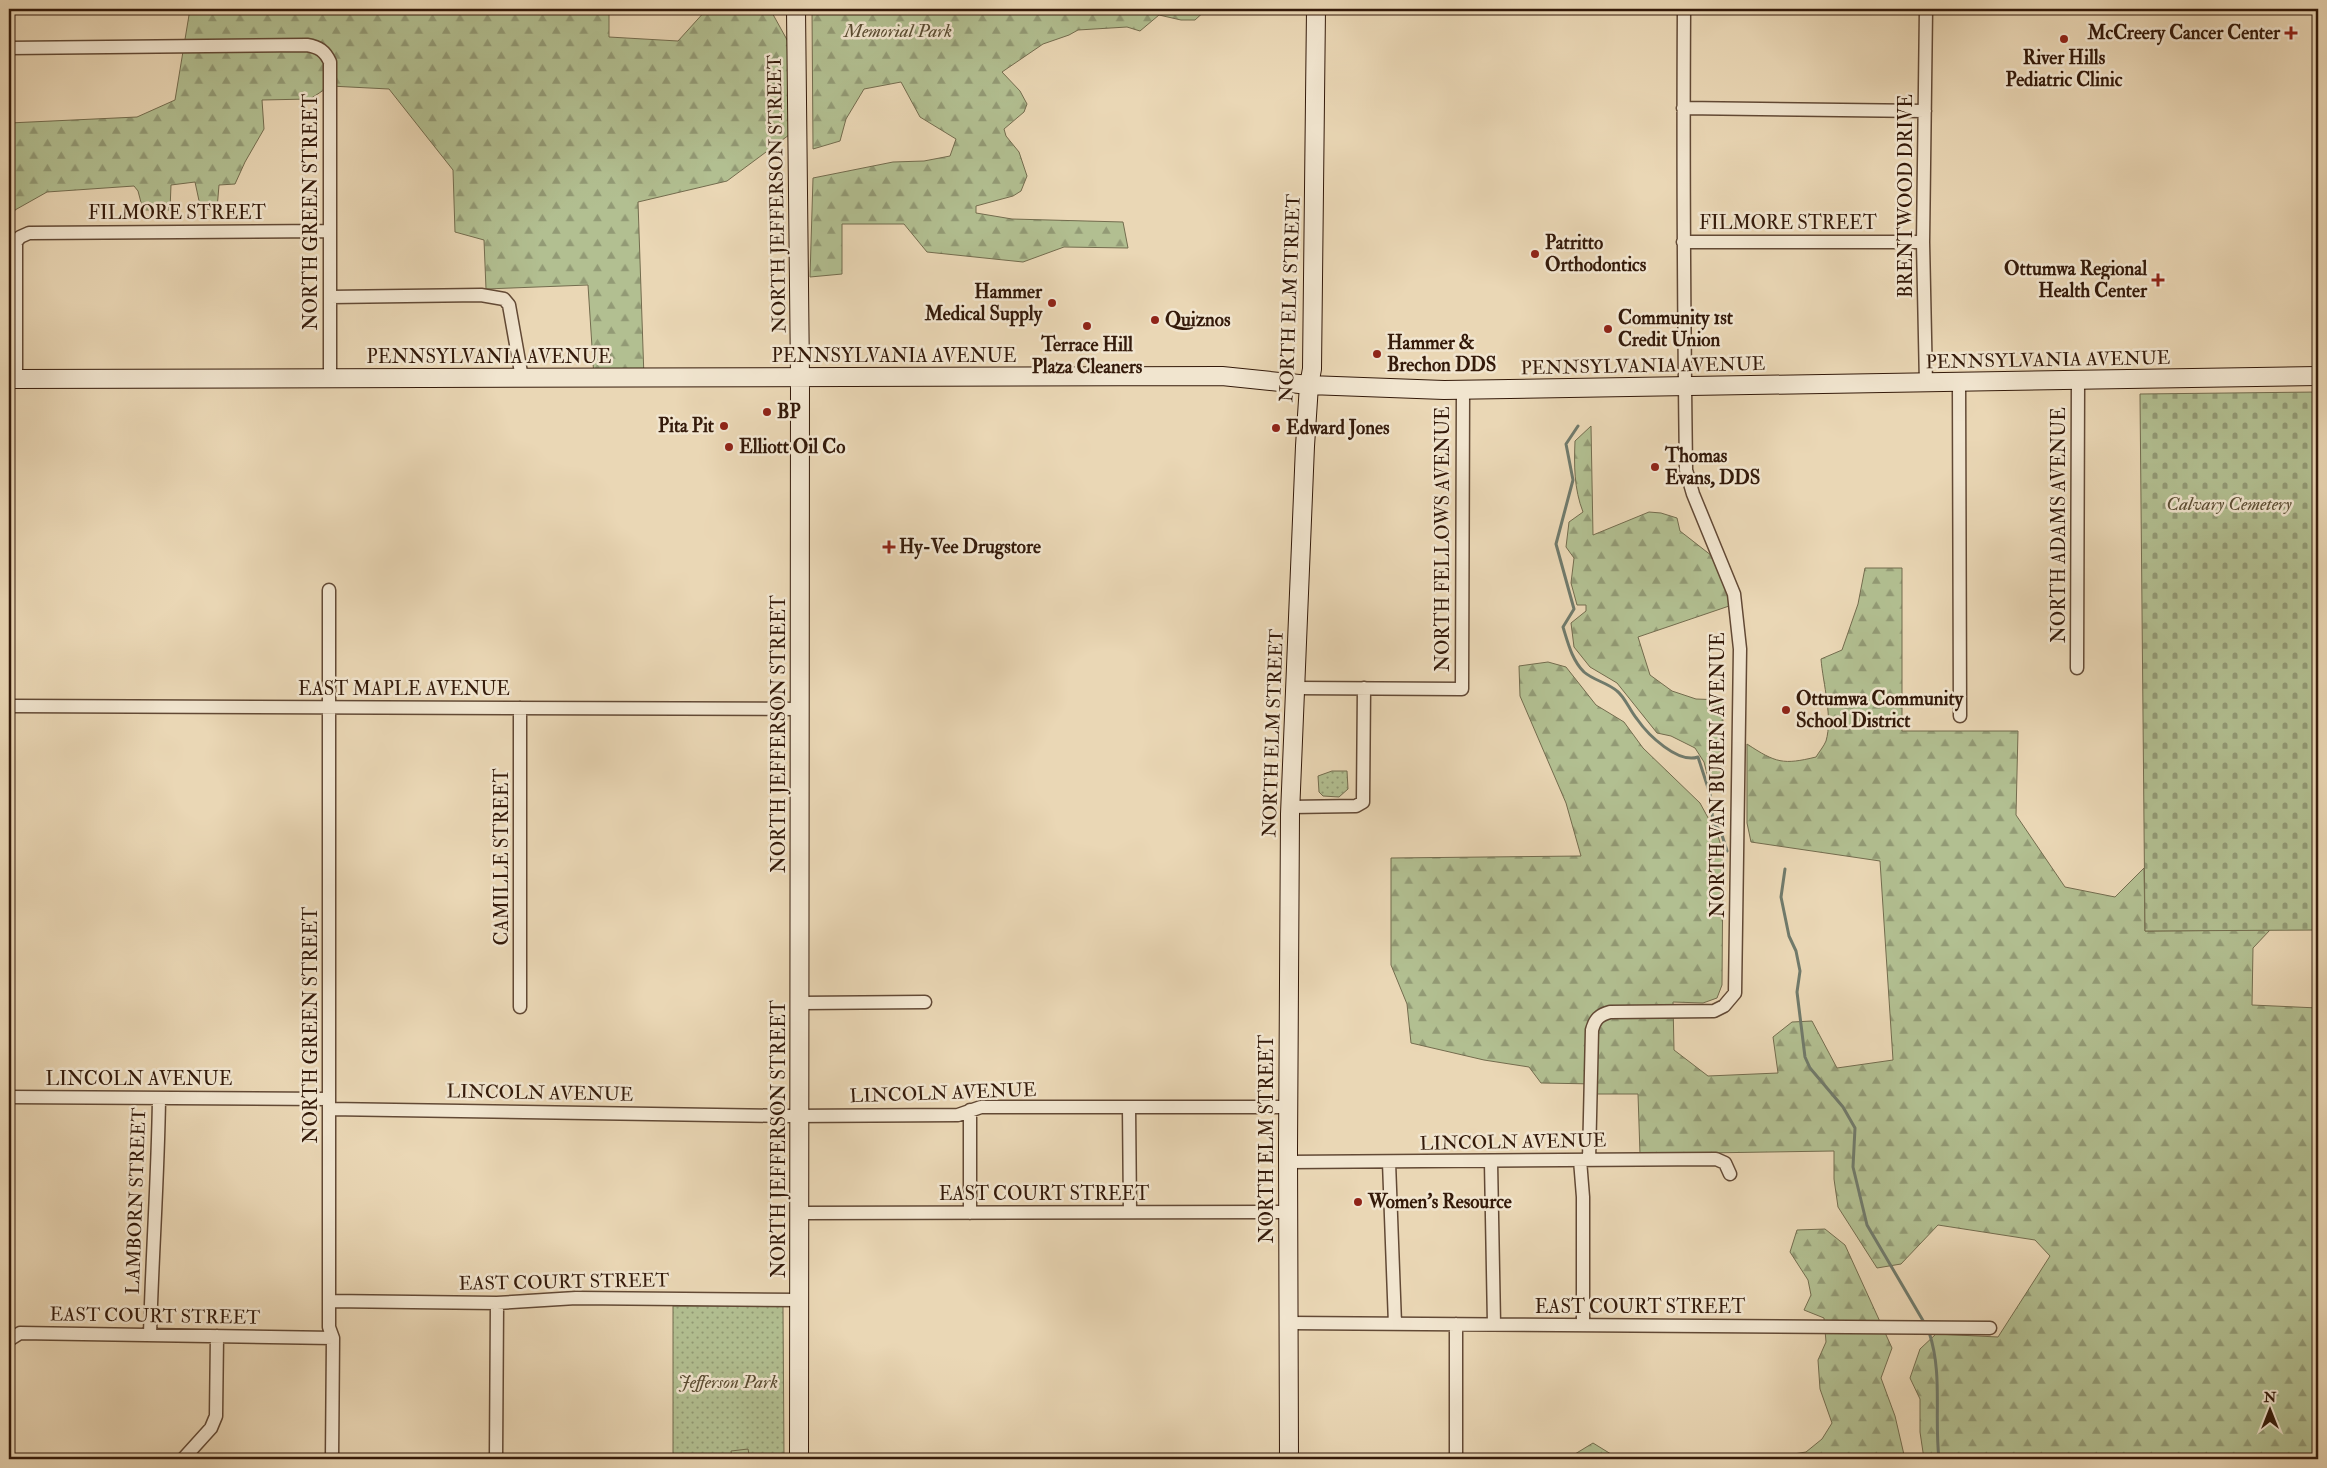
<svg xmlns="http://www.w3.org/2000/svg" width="2327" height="1468" font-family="'IM FELL Double Pica',serif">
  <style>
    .green { fill: url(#green-dots); stroke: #736c4e }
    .forest { fill: url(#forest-firs); stroke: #736c4e }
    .cemetery { fill: url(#cemetery-stones); stroke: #736c4e }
    .pitch { fill: #b2bf91; stroke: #736c4e }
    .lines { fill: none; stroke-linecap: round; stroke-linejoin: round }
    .stream { stroke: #707a6b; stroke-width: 3 }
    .street-casing { stroke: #624935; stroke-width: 15 }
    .secondary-casing { stroke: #341a0a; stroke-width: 20 }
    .street { stroke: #f1e5cf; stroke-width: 12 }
    .secondary { stroke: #f1e5cf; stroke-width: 18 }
    .poi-dot { fill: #8f2418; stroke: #f1e5cf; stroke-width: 2 }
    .labels { text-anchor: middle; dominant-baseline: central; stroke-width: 5; stroke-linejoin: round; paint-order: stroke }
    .park-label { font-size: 19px; font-style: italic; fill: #5a4c32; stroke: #f1e5cf }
    .poi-label { font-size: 19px; font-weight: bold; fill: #341a0a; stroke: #f1e5cf; text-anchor: start }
    .street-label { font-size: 19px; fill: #341a0a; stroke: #f1e5cf }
  </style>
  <defs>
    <pattern id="green-dots" width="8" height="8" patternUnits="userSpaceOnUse" patternTransform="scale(1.25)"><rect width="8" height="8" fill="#b2bf91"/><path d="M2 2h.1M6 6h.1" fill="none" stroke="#929a75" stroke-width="1.8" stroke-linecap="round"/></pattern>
    <pattern id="forest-firs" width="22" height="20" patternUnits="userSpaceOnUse" patternTransform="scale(1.25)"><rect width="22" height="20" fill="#b2bf91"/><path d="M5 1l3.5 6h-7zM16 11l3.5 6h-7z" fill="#929a75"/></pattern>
    <pattern id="cemetery-stones" width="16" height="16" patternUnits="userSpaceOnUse" patternTransform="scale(1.25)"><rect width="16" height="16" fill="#b2bf91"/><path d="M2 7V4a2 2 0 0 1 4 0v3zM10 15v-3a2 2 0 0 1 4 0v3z" fill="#929a75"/></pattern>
  </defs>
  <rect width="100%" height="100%" fill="#ead7b5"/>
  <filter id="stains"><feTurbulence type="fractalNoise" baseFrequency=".004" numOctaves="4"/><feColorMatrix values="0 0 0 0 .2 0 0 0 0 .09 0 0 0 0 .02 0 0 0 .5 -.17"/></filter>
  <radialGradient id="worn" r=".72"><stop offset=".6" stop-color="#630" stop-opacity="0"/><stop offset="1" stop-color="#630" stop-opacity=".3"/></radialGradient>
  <path class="green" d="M1332 771H1347L1348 789 1339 797 1323 796 1319 792 1318 776Z
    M673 1306H783L784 1459H673Z"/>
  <path class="forest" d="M190 9H609V37L678 41 707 9H770L796 56 797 129 727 181 638 202 644 378H594L588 285 486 289 484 240 455 232 453 170 389 89 330 86 310 99 262 100 264 129 245 162 235 184 219 185 217 209 201 210 195 182 171 185 170 210H143L138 191 134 186 47 192 15 210 9 229V123L137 117 175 100Z
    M812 9H1207L1195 20H1181L1159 15 1140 31 1127 27 1078 30 1069 35 1043 44 1002 72 1020 91 1027 104 1024 112 1004 129 1006 136 1019 152 1027 176 1021 191 1013 196 976 206V213L1012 219 1123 222 1128 248 1064 247 1023 262 927 252 904 224H842V274L810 277 813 178 893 162 924 161 950 156 956 139 920 117 901 82 864 89 846 119 840 141 813 149Z
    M1591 426 1593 535 1649 512 1661 513 1677 518 1680 531 1721 563 1735 604 1638 637 1650 675 1672 691 1696 699 1723 700V787L1708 778 1704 762 1695 748 1671 736 1657 733 1617 683 1590 667 1574 647 1571 623 1586 611V605H1577L1571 583 1574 558 1566 547 1569 522 1583 512C1574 489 1574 465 1575 441Z
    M1865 568H1902V731H2018L2016 815 2065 887 2115 897 2144 868 2145 931 2270 930 2253 948 2252 1005 2318 1008V1459H1924L1920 1432V1399L1910 1378 1920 1349 1936 1334 1998 1337 2050 1256 2035 1240 1938 1225 1901 1264 1877 1268 1838 1207 1834 1179V1151L1640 1154 1638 1094H1597L1596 1084 1541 1083 1529 1067 1484 1060 1411 1043 1407 1004 1391 965V858L1581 856 1566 803 1520 696 1519 666 1548 662 1566 667 1596 705 1624 722 1643 748 1700 803 1718 836 1723 852 1722 985 1717 998 1703 1003 1673 1002 1674 1050 1708 1076 1778 1073 1773 1037 1792 1022 1812 1021 1837 1068 1893 1060 1880 861 1751 842 1747 823V744C1776 763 1783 765 1816 757 1819 752 1824 746 1826 741 1833 717 1823 684 1821 659L1842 650 1858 604Z
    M1825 1229 1845 1245 1892 1348 1881 1378 1895 1416 1905 1459H1763L1806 1452 1822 1439 1832 1423 1820 1389 1818 1360 1826 1342 1824 1318 1804 1310 1811 1295 1808 1280 1790 1252 1797 1230Z
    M1593 1443 1619 1459H1576L1575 1454Z"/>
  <path class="cemetery" d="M2318 392V930L2145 931 2140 394Z"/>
  <path class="pitch" d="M748 1449 750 1459H732L731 1451Z"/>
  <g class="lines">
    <path class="stream" d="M1578 426 1566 444 1573 480 1556 544 1574 609 1563 627C1568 643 1572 660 1584 672 1593 680 1608 683 1617 691 1625 697 1630 711 1637 719 1648 735 1678 764 1698 757L1710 794 1713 822 1721 832 1727 851
      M1785 869 1781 897 1789 936 1796 951 1800 971 1797 992 1805 1057 1810 1068 1843 1107 1855 1128 1853 1167 1867 1225 1925 1324
      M1929 1332C1943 1374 1934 1416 1939 1459"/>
    <g class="street-casing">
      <path id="street" d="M9 48 307 45C319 47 325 51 330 62V378
        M1683 108 1925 111
        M1683 242H1923
        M330 297 481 295 504 299 509 305 522 378
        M16 379V242L20 237 29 233 330 231
        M1959 383 1960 716
        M1926 384 1923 242 1926 9
        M329 590V1327L333 1338 332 1459
        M2077 668 2078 381
        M1295 688 1462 689 1463 390
        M9 706 800 709
        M1290 807 1356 806 1363 802 1364 688
        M800 1003 925 1002
        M520 1007V708
        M9 1097 329 1099
        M1129 1107 1130 1212
        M329 1109 787 1116 958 1115 981 1107H1288
        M970 1110V1213
        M1580 1160 1583 1197V1325
        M1589 1160 1592 1030C1595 1019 1599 1015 1610 1012L1714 1011 1724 1006 1735 993 1740 649 1734 594 1693 494 1686 470C1684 316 1683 163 1684 9
        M1288 1162 1716 1159 1725 1163 1730 1174
        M1389 1162 1395 1324
        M1491 1162 1494 1324
        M800 1213 1288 1212
        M329 1301 497 1303 576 1298 800 1300
        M1289 1323 1990 1328
        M1456 1324V1459
        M150 1335C152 1256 158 1178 159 1098
        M9 1340 20 1333 333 1338
        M183 1459 211 1428 216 1416 217 1336
        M496 1459 497 1303"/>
    </g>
    <g class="secondary-casing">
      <path id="secondary" d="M796 9 800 377 799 1459
        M9 379 1222 376 1309 385 1444 390 2318 376
        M1289 1459 1288 1151 1290 814 1305 446 1309 385 1312 369 1316 9"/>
    </g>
    <use href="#street" class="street"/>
    <use href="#secondary" class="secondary"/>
  </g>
  <g class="poi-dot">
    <path d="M2288.5 25.5h5v5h5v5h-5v5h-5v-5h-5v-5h5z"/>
    <circle cx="2064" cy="39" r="5"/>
    <circle cx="1535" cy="254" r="5"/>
    <path d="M2155.5 272.5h5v5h5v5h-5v5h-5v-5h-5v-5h5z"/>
    <circle cx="1052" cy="303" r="5"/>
    <circle cx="1155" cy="320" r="5"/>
    <circle cx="1087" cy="326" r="5"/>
    <circle cx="1608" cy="329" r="5"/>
    <circle cx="1377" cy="354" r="5"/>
    <circle cx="767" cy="412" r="5"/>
    <circle cx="724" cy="426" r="5"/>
    <circle cx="1276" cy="428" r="5"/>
    <circle cx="729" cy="447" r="5"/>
    <circle cx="1655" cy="467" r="5"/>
    <path d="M886.5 539.5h5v5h5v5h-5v5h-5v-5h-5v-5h5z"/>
    <circle cx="1786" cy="710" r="5"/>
    <circle cx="1358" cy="1202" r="5"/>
  </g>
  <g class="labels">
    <g class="park-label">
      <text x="898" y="31">Memorial Park</text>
      <text x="2229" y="504">Calvary Cemetery</text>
      <text x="728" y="1382">Jefferson Park</text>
    </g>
    <g class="poi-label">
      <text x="2280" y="33" text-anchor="end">McCreery Cancer Center</text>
      <text x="2064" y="58" text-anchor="middle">River Hills<tspan x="2064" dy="22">Pediatric Clinic</tspan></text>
      <text x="1545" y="243">Patritto<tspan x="1545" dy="22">Orthodontics</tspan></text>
      <text x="2147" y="269" text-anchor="end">Ottumwa Regional<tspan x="2147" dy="22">Health Center</tspan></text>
      <text x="1042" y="292" text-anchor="end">Hammer<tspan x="1042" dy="22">Medical Supply</tspan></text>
      <text x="1618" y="318">Community 1st<tspan x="1618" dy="22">Credit Union</tspan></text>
      <text x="1165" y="320">Quiznos</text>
      <text x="1387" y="343">Hammer &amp;<tspan x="1387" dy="22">Brechon DDS</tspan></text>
      <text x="1087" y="345" text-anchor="middle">Terrace Hill<tspan x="1087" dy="22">Plaza Cleaners</tspan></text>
      <text x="777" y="412">BP</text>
      <text x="714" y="426" text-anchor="end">Pita Pit</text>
      <text x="1286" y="428">Edward Jones</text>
      <text x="739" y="447">Elliott Oil Co</text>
      <text x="1665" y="456">Thomas<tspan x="1665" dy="22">Evans, DDS</tspan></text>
      <text x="899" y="547">Hy-Vee Drugstore</text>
      <text x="1796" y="699">Ottumwa Community<tspan x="1796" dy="22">School District</tspan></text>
      <text x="1368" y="1202">Women's Resource</text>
    </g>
    <g class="street-label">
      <text transform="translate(777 194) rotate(-91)">NORTH JEFFERSON STREET</text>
      <text transform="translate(1906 196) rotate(-90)">BRENTWOOD DRIVE</text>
      <text transform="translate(311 212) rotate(-90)">NORTH GREEN STREET</text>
      <text x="177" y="213">FILMORE STREET</text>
      <text x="1788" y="223">FILMORE STREET</text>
      <text transform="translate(1290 298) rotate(-88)">NORTH ELM STREET</text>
      <text x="894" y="356">PENNSYLVANIA AVENUE</text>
      <text x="489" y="357">PENNSYLVANIA AVENUE</text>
      <text transform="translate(2048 360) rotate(-1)">PENNSYLVANIA AVENUE</text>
      <text transform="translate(1643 366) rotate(-1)">PENNSYLVANIA AVENUE</text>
      <text transform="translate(2059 525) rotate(-90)">NORTH ADAMS AVENUE</text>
      <text transform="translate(1443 539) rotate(-90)">NORTH FELLOWS AVENUE</text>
      <text x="404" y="689">EAST MAPLE AVENUE</text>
      <text transform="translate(1273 733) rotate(-88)">NORTH ELM STREET</text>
      <text transform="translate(779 734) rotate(-90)">NORTH JEFFERSON STREET</text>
      <text transform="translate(1718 775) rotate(-90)">NORTH VAN BUREN AVENUE</text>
      <text transform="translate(502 857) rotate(-90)">CAMILLE STREET</text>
      <text transform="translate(311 1025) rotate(-90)">NORTH GREEN STREET</text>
      <text x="139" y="1079">LINCOLN AVENUE</text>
      <text transform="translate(540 1093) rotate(1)">LINCOLN AVENUE</text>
      <text transform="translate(943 1093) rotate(-2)">LINCOLN AVENUE</text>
      <text transform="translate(779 1139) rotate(-90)">NORTH JEFFERSON STREET</text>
      <text transform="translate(1267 1139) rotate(-90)">NORTH ELM STREET</text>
      <text transform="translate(1513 1142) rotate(-1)">LINCOLN AVENUE</text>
      <text x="1044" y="1194">EAST COURT STREET</text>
      <text transform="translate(136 1201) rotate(-88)">LAMBORN STREET</text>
      <text transform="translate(564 1282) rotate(-1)">EAST COURT STREET</text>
      <text x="1640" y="1307">EAST COURT STREET</text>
      <text transform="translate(155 1316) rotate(1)">EAST COURT STREET</text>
    </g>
  </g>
  <rect width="2327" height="1468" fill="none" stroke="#ead7b5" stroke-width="30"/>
  <rect x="10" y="10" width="2307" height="1448" fill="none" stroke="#341a0a" stroke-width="2.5"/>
  <rect x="15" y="15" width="2297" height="1438" fill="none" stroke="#341a0a"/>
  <g transform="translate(2270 1410)" stroke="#f1e5cf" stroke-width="4" paint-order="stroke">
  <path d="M0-4L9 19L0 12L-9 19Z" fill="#341a0a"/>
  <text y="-8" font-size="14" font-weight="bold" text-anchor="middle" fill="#341a0a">N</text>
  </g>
  <rect width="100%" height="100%" filter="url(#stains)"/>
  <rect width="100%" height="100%" fill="url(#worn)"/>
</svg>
